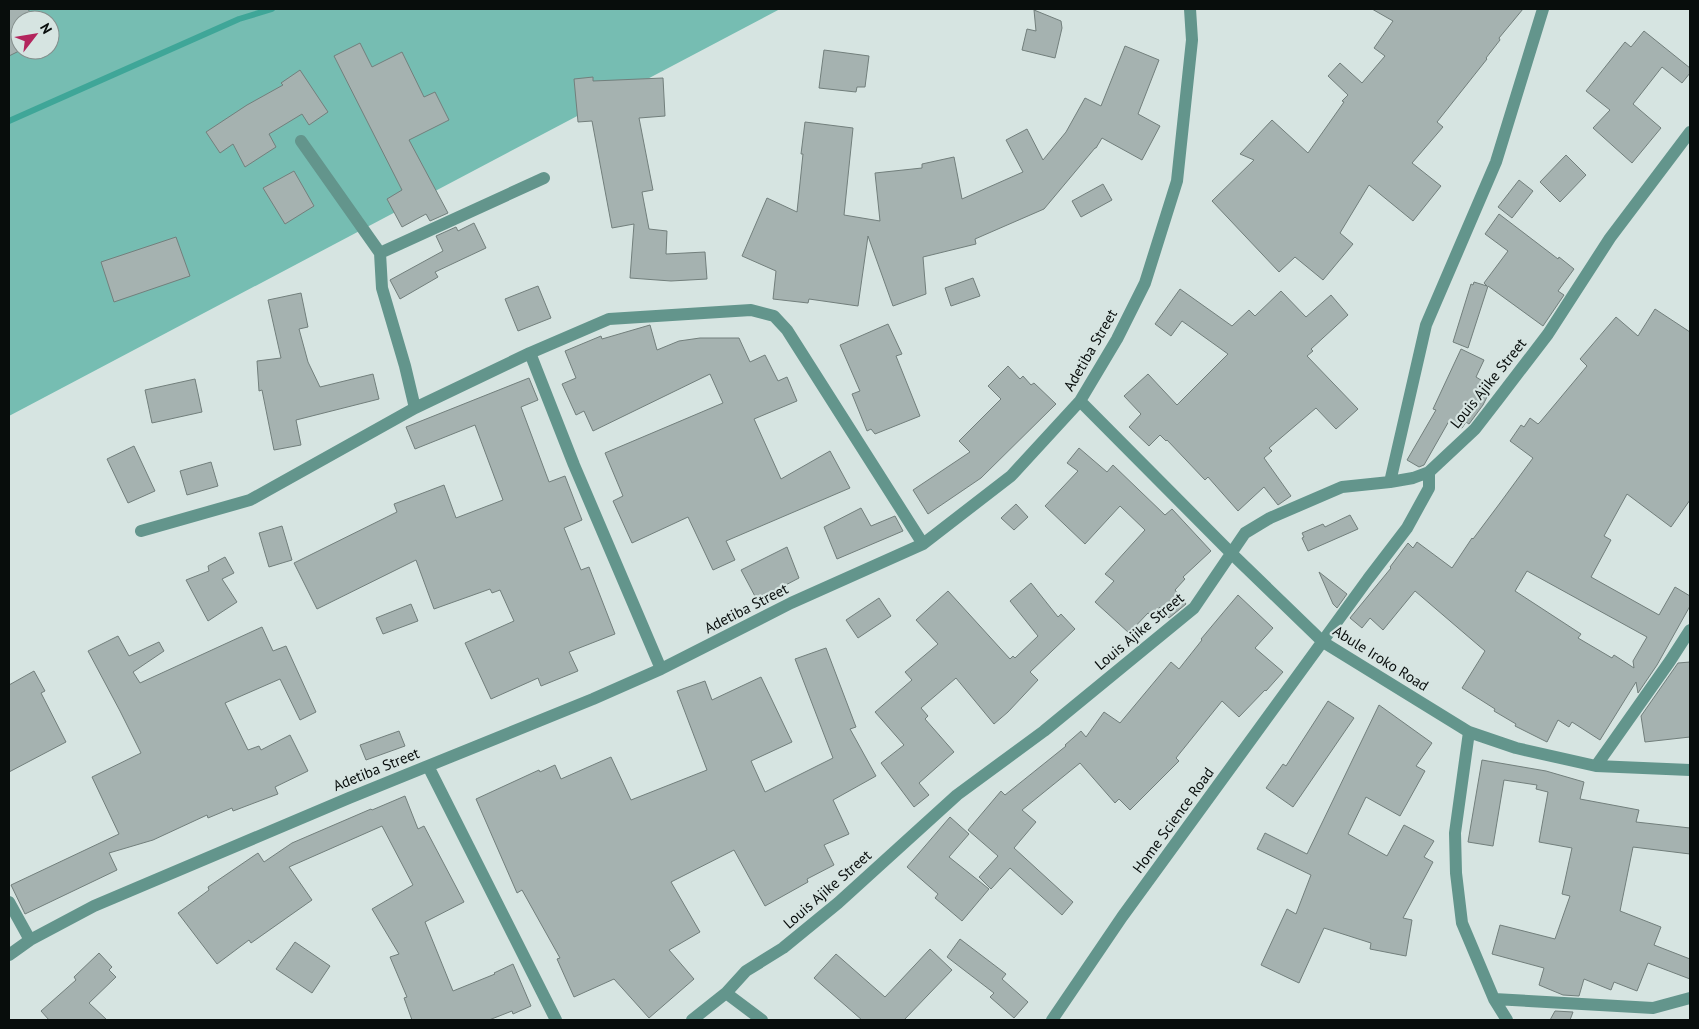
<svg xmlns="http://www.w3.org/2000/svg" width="1699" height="1029" font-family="'PT Sans',sans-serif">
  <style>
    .green { fill: #76bdb2; fill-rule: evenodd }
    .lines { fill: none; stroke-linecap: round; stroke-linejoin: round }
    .stream { stroke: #3fa698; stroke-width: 6 }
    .building { fill: #a5b2b0; stroke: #727f7c; fill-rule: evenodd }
    .minor { stroke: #63958c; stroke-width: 12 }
    .labels { text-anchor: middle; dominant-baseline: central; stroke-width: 4.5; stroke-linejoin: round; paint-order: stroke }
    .street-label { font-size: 15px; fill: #080d0c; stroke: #d6e4e1 }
  </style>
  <rect width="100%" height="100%" fill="#d6e4e1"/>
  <path class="green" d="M9 9H780L9 416ZM20 20H50V50H20Z"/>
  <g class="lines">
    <path class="stream" d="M9 121 239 19 272 9"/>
  </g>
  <path class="building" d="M9 9H28L34 20H20L21 50 9 56Z
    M1372 9H1523L1499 38 1500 40 1486 58 1487 59 1437 122 1443 127 1412 163 1441 186 1413 221 1369 185 1340 233 1353 244 1323 280 1295 257 1279 272 1212 201 1254 160 1240 154 1272 120 1308 153 1344 102 1342 101 1348 95 1328 76 1340 63 1362 83 1385 56 1374 48 1393 21Z
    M1034 10 1061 21 1062 28 1055 58 1022 50 1027 29 1036 31Z
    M1644 31 1690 68V73L1682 83 1662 67 1633 104 1661 128 1632 163 1593 128 1610 110 1586 91 1625 42 1631 47Z
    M360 43 372 67 402 52 424 97 435 92 449 120 409 140 448 213 430 221 426 214 402 227 387 199 402 190 334 56Z
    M1125 46 1159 60 1138 114 1160 126 1142 160 1102 138 1096 148H1095L1044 209 975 239 976 244 923 257 926 294 893 306 868 236 858 306 809 299 808 303 773 299 776 271 742 256 767 198 797 212 803 154H801L805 122 853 128 844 215 880 221 875 173 922 168V164L954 157 962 199 1023 172 1006 140 1027 129 1043 160 1066 132 1085 98 1101 106Z
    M824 50 869 56 865 87H857L856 92 819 88Z
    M300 70 328 112 309 125 302 114 269 134 276 147 245 167 233 144 220 153 206 132 247 105 283 85 281 83Z
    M593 77V81L663 78 665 116 639 118 653 190 642 192 649 229 667 231 666 254 705 252 707 279 671 281 630 278 634 224 612 228 592 121 578 122 574 79Z
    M1566 155 1586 175 1560 202 1540 182Z
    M294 171 314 206 285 224 263 188Z
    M1519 180 1533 191 1512 218 1498 207Z
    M1103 184 1112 200 1081 217 1072 201Z
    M1499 214 1558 259 1559 257 1574 269 1558 291 1564 295 1543 326 1488 286 1468 348 1453 342 1471 284 1473 285 1474 282 1487 286 1484 283 1508 251 1485 234Z
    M474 223 486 248 435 272 438 277 400 299 390 280 443 251 436 236 456 227 458 231Z
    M176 237 190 276 114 302 101 262Z
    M973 278 980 296 951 306 945 288Z
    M538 286 551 318 518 331 505 299Z
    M1180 289 1232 326 1249 310 1255 316 1281 291 1306 317 1331 295 1348 315 1311 349 1313 351 1307 356 1358 409 1336 429 1316 408 1269 448 1272 451 1264 458 1291 496 1278 505 1264 487 1238 511 1208 477 1205 480 1167 440 1166 441 1160 435 1149 446 1129 427 1141 414 1124 396 1148 374 1177 405 1228 354 1182 321 1171 336 1155 324Z
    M301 293 308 327 299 329 308 362 320 387 373 374 379 399 296 420 301 445 274 450 262 390 259 391 257 361 281 358 268 300Z
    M1655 309 1690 332V500L1671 527 1627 494 1604 536 1611 540 1591 577 1659 615 1675 587 1690 596V606L1657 665 1638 693 1636 682 1600 740 1572 722 1569 727 1558 720 1547 742 1515 726 1516 724 1494 711 1495 709 1462 688 1485 651 1415 591 1383 630 1370 618 1362 628 1350 618 1391 568 1390 567 1408 543 1413 548 1417 542 1452 568 1472 538 1473 539 1500 503 1533 458 1510 441 1521 425 1524 427 1530 418 1538 424 1541 421 1587 366 1580 359 1616 317 1638 336ZM1527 571 1647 637 1633 661 1634 668 1614 655 1612 658 1578 638 1581 634 1515 591Z
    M888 324 902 354 896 356 920 416 875 434 871 429 867 431 852 394 860 391 840 345Z
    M650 325 657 350 679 341 700 338H739L750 362 765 355 778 381 787 377 797 401 754 419 781 479 830 451 850 488 726 541 735 560 713 570 688 517 632 543 613 501 623 496 605 453 723 403 710 374 593 431 584 411 576 415 562 384 576 378 565 351 601 336 602 339Z
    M1461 349 1484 360 1476 377 1492 387 1483 405 1469 424 1466 422 1462 428 1449 421 1424 465 1419 467 1407 460 1436 410 1433 409Z
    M1008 366 1020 379 1023 376 1031 385 1034 383 1056 404 981 478 928 514 913 490 970 452 959 441 1001 399 988 386Z
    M529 378 538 400 521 407 549 482 565 476 582 520 564 528 581 570 589 567 615 634 569 652 578 671 541 686 538 678 491 699 465 643 514 621 500 590 492 593 490 589 434 609 416 560 317 609 294 563 397 512 394 504 444 485 456 518 503 500 475 425 415 449 406 427Z
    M195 379 202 412 152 423 145 390Z
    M134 446 155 491 128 503 107 459Z
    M1079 448 1107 472 1113 465 1165 515 1172 509 1211 551 1183 577 1185 579 1175 590 1186 604 1169 618 1160 607 1152 616 1148 613 1129 633 1095 602 1114 581 1105 574 1145 530 1120 506 1085 544 1045 506 1078 471 1067 463Z
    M211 462 218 486 187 495 180 471Z
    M1016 504 1028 517 1014 530 1001 518Z
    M861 508 871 526 895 516 903 531 837 559 824 527Z
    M1350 515 1358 529 1308 551 1302 538 1304 537 1302 533 1323 524 1325 527Z
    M282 526 292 560 269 567 259 533Z
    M787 547 799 578 757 600 741 570Z
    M225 557 234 573 222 579 237 602 208 621 186 580 209 571 208 566Z
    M1319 572 1347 594 1337 608 1333 604Z
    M1031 583 1058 617 1061 614 1075 629 1030 672 1038 680 1008 712 994 724 956 678 921 708 928 716 925 719 954 752 919 783 929 795 914 807 881 763 904 745 875 712 912 680 905 672 938 644 916 620 948 591 1010 659 1013 656 1015 658 1038 636 1010 601Z
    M1238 595 1273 628 1255 648 1283 672 1266 691 1265 690 1239 717 1222 701 1176 758 1179 761 1130 810 1119 799 1115 803 1080 763 1022 810 1036 822 1014 848 1073 902 1062 915 1010 868 991 889 979 877 998 856 968 830 1001 791 1005 795 1066 746 1065 745 1081 731 1086 737 1104 712 1120 723 1171 662 1179 669 1202 640 1201 639Z
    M879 598 891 616 858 638 846 620Z
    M411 604 418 621 383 634 376 618Z
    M262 627 273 651 286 646 316 712 300 720 280 679 225 703 248 750 259 746 261 750 290 735 308 771 275 787 278 794 233 811 232 808 208 818 207 815 153 840 109 853 117 870 25 914 11 885 119 834 92 777 141 753 120 711 88 651 118 636 129 656 159 642 164 651 133 672 140 683Z
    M826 648 856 727 850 729 876 776 833 800 849 834 824 845 834 865 807 879 808 882 765 906 734 850 671 882 700 932 669 950 694 979 649 1018 614 979 574 997 557 959 560 958 522 890 517 893 476 799 539 770 540 772 555 765 561 779 611 757 631 800 707 770 677 691 705 681 712 700 761 677 792 742 751 761 765 792 833 758 795 659Z
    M1690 662V737L1645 742 1641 716 1678 663Z
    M34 671 45 691 41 693 66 742 9 772V685Z
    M1328 701 1354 718 1293 807 1266 788 1283 764 1286 766Z
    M1379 705 1432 743 1416 766 1425 771 1400 816 1366 797 1348 834 1387 856 1404 825 1434 841 1424 857 1433 862 1403 918 1412 920 1406 956 1370 949 1371 943 1324 928 1299 983 1261 965 1287 909 1296 914 1311 875 1257 849 1265 833 1307 854Z
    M399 731 405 746 366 760 360 745Z
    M1482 760 1546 771 1584 782 1580 799 1639 810 1636 822 1690 828V854L1633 847 1620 911 1661 927 1654 945 1690 959V979L1648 963 1637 991 1614 982 1611 990 1584 979 1579 996 1563 995 1539 985 1544 968 1492 954 1500 925 1555 939 1570 896 1562 894 1572 848 1539 842 1548 792 1536 789 1537 785 1504 780 1493 846 1468 842Z
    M405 796 418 829 424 826 464 902 425 922 453 991 495 974 494 973 513 964 531 1006 513 1014 512 1011 489 1020H412L404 998 407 997 390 957 399 954 372 909 413 885 382 826 289 867 312 900 251 943 249 940 217 964 178 913 209 890 208 887 258 853 264 862 292 843 371 809 372 810Z
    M950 817 969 834 949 857 989 889 962 921 935 898 938 894 907 867Z
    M960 939 1006 974 1002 979 1028 1002 1014 1018 990 997 994 993 947 957Z
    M295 942 330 966 312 993 276 969Z
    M930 949 952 970 904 1020H862L814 978 836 954 885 997Z
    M99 953 112 967 109 970 116 977 89 1003 107 1020H49L41 1011 76 980 74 977Z
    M1555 1011 1573 1012 1570 1020H1550Z"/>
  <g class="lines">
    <path class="minor" d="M301 141 380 253 382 288 405 366 415 408
      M380 253 544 178
      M530 353 574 465 661 669
      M1080 401 1231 553 1323 642 1469 732 1516 748 1596 766 1690 770
      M1390 482 1426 325 1496 162 1543 9
      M141 531 250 500 415 408 530 353 609 319 751 310 774 316 787 330 923 544
      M1469 732 1455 833 1456 873 1462 923 1494 999 1507 1020
      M428 766 556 1020
      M1596 766 1670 661 1690 630
      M9 902 30 940
      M9 955 30 940 94 906 349 798 593 699 661 669 791 603 923 544 1011 476 1080 401 1117 339 1145 283 1177 181 1192 40 1190 9
      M726 993 762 1020
      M1494 999 1653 1008 1690 998
      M692 1020 726 993 746 971 783 948 838 903 957 795 1044 731 1194 608 1245 533 1270 518 1342 487 1390 482 1413 478 1429 472 1475 429 1499 398 1548 334 1610 238 1690 132
      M1052 1020 1122 917 1368 579 1407 528 1429 488V472"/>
  </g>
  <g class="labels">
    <g class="street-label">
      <text transform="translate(1090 350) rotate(-60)">Adetiba Street</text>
      <text transform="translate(1488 383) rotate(-51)">Louis Ajike Street</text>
      <text transform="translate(746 608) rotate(-27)">Adetiba Street</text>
      <text transform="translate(1139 631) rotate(-40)">Louis Ajike Street</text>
      <text transform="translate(1381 658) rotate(32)">Abule Iroko Road</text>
      <text transform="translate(376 769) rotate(-22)">Adetiba Street</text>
      <text transform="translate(1173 820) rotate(-54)">Home Science Road</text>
      <text transform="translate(827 889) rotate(-41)">Louis Ajike Street</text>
    </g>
  </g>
  <rect width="1699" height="1029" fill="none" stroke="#080d0c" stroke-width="20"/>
  <g transform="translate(35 35) rotate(59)"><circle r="24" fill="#d6e4e1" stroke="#848e8c"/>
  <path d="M0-4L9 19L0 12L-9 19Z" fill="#b3255d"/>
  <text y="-8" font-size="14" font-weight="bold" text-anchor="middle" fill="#080d0c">N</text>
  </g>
</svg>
